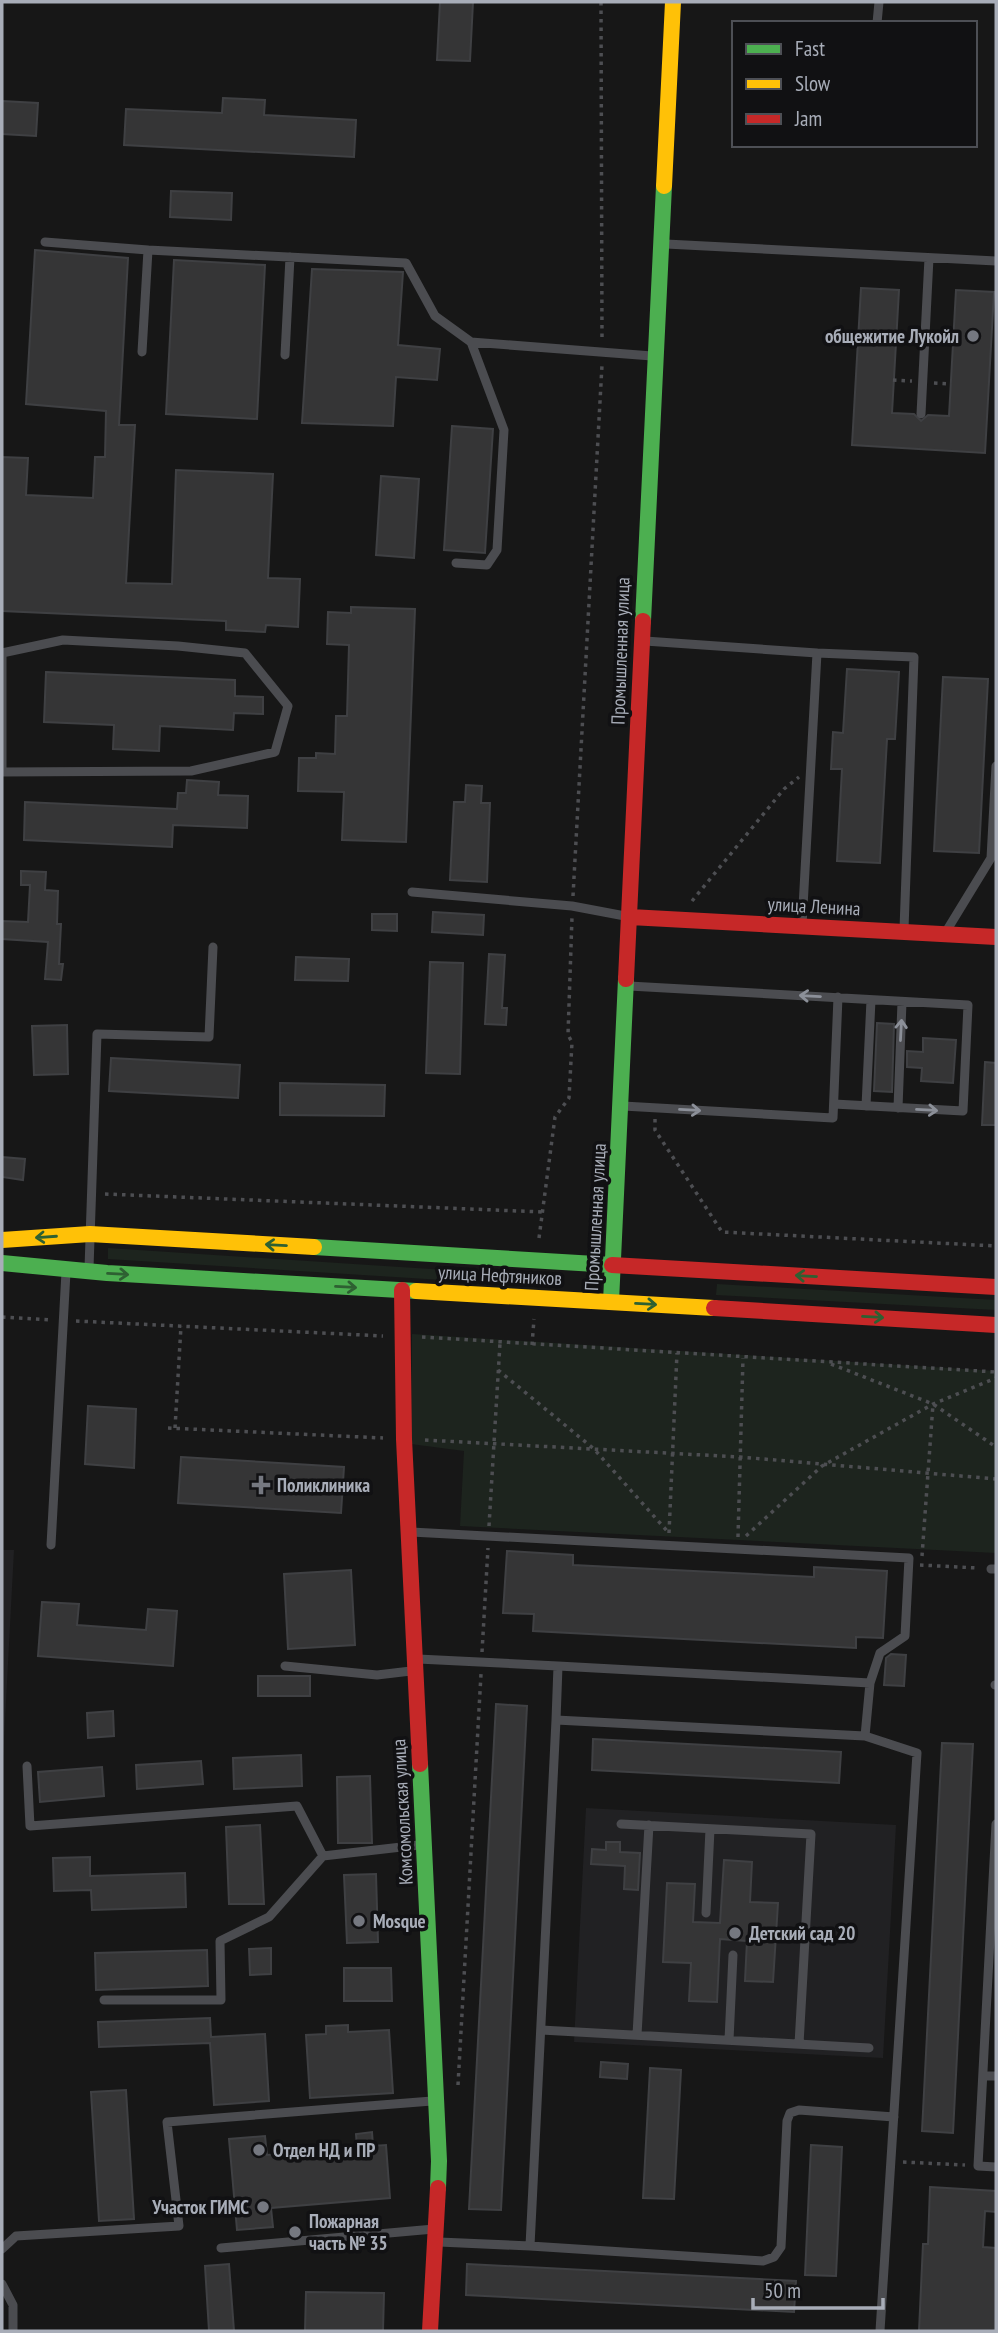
<svg xmlns="http://www.w3.org/2000/svg" width="998" height="2333" font-family="'PT Sans Narrow',sans-serif">
  <style>
    .built { fill: #212123 }
    .green { fill: #1d241e }
    .building { fill: #353536; stroke: #3f4043; stroke-width: 2 }
    .lines { fill: none; stroke-linecap: round; stroke-linejoin: round }
    .path { stroke: #4d4e52; stroke-width: 3.5; stroke-dasharray: 3.5 5; stroke-linecap: butt }
    .lane { stroke: #4b4c50; stroke-width: 9 }
    .fast { stroke: #4caf50; stroke-width: 16 }
    .slow { stroke: #ffc107; stroke-width: 16 }
    .jam { stroke: #c62828; stroke-width: 16 }
    .oneway { stroke: #8c9099 }
    .oneway2 { stroke: #2e6032 }
    .poi-dot { fill: #757880; stroke: #111113; stroke-width: 2.5 }
    .labels { text-anchor: middle; dominant-baseline: central; stroke-width: 7; stroke-linejoin: round; paint-order: stroke }
    .poi-label { font-size: 19px; font-weight: bold; fill: #a8adb8; stroke: #111113; text-anchor: start }
    .street-label { font-size: 19px; fill: #a8adb8; stroke: #111113 }
  </style>
  <rect width="100%" height="100%" fill="#171717"/>
  <path class="built" d="M2 1550H14L2 1777Z
    M586 1808 896 1825 883 2058 574 2042Z"/>
  <path class="green" d="M108 1248 523 1275V1285L108 1259Z
    M717 1284 996 1300V1310L716 1295Z
    M412 1334 996 1371V1553L460 1526 464 1451 411 1444Z"/>
  <path class="building" d="M440 2H473L470 61 437 60Z
    M223 98 265 100 264 115 356 120 354 157 124 145 126 109 222 113Z
    M2 101 38 103 36 136 2 134Z
    M171 191 232 193 231 220 170 217Z
    M35 250 128 258 119 425H135L126 583 172 584 176 470 273 474 268 578 300 579 298 627 266 625 265 632 226 630V621L2 611V457L28 458 26 495 93 498 95 457H105L106 411 26 404Z
    M174 260 265 265 257 419 166 414Z
    M312 269 403 272 398 345 440 349 437 380 396 377 393 426 302 423Z
    M861 288 899 290 892 413 914 414 921 421 928 415 949 416 956 290 994 292 985 453 852 445Z
    M452 426 493 429 485 553 444 550Z
    M381 476 419 479 414 558 376 555Z
    M351 607 415 609 406 842 342 840 344 792 298 791 299 758H316V753L335 754 336 716H347L349 645 327 644 328 612 351 613Z
    M847 669 899 672 895 739H887L880 863 837 861 842 769H831L833 732 843 733Z
    M46 672 235 680V696L263 697V714L234 713 233 730 160 726 159 751 113 749 114 725 44 722Z
    M943 677 988 679 979 853 934 851Z
    M187 780 219 782 218 795 248 796 247 828 173 825 172 847 24 840 25 802 177 809 178 793H186Z
    M466 785 482 786 481 803H490L487 882 450 880 454 802H465Z
    M21 871 46 872 45 890 58 891 57 924H61L59 964H63L61 980 45 979 48 942 2 939V921L28 922 30 885H21Z
    M433 912 484 915 483 935 432 932Z
    M372 914H397V931L372 930Z
    M489 954 505 955 502 1008H507L506 1025 485 1024Z
    M296 957 349 959 348 981 295 980Z
    M430 962 463 963 460 1074 426 1073Z
    M877 1023 894 1024 892 1092 874 1091Z
    M67 1025 68 1074 34 1075 32 1026Z
    M923 1038 956 1040 953 1083 921 1081 922 1068 907 1067V1051L923 1052Z
    M111 1058 240 1065 238 1098 109 1091Z
    M985 1062 996 1063V1125H982Z
    M280 1083 385 1085 384 1116 280 1115Z
    M2 1157 25 1159 23 1180 2 1177Z
    M88 1406 136 1409 134 1468 85 1464Z
    M181 1457 344 1467 341 1513 178 1503Z
    M507 1551 573 1555V1565L814 1577V1567L887 1571 883 1638 856 1637V1648L533 1631 534 1614 503 1613Z
    M351 1570 355 1645 288 1649 284 1574Z
    M42 1602 79 1604 77 1625 146 1630 148 1609 177 1611 173 1666 38 1656Z
    M891 1654 906 1655 904 1686 884 1685 886 1658Z
    M258 1676H310V1696H258Z
    M496 1704 527 1706 501 2210 469 2209Z
    M113 1711 114 1736 88 1738 87 1713Z
    M593 1739 841 1752 839 1783 592 1770Z
    M942 1743 973 1744 953 2133 922 2131Z
    M301 1755 302 1786 234 1789 233 1758Z
    M201 1761 203 1784 137 1789 136 1765Z
    M102 1767 104 1796 40 1802 38 1772Z
    M370 1776 372 1843H338L337 1777Z
    M260 1825 264 1904H229L226 1827Z
    M606 1842H620V1852L640 1853 638 1890 624 1889 625 1866 591 1864 592 1849 606 1850Z
    M90 1857V1876L185 1873 186 1907 92 1910 91 1890 54 1891 53 1858Z
    M724 1860 752 1862 750 1902 778 1903 773 1982 745 1981 747 1941 720 1939 717 2002 689 2001 691 1963 663 1962 667 1883 695 1884 693 1922 720 1923Z
    M376 1874 378 1942 347 1943 344 1875Z
    M271 1948V1974L250 1975 249 1949Z
    M207 1950 208 1986 96 1990 95 1953Z
    M344 1968H391L392 2001H344Z
    M210 2018 211 2037 265 2034 269 2101 214 2105 210 2043 99 2047 98 2022Z
    M348 2025V2032L389 2030 393 2093 310 2098 306 2035 326 2034V2026Z
    M601 2062 628 2064 627 2079 600 2077Z
    M650 2068 681 2070 674 2199 643 2198Z
    M126 2090 134 2219 99 2221 91 2092Z
    M372 2132 373 2146 386 2145 390 2198 271 2208 273 2227 237 2230 229 2139 265 2136 267 2155 357 2147 356 2134Z
    M811 2145 842 2147 836 2276 805 2275Z
    M930 2187 996 2191V2212L985 2211 983 2247 996 2248V2331H919L923 2244H928Z
    M229 2264 234 2331H209L205 2266Z
    M467 2264 796 2281 794 2312 466 2295Z
    M306 2292 384 2293 383 2331H305Z"/>
  <g class="lines">
    <path class="path" d="M601 2 602 340
      M893 380 912 381
      M934 383 951 384
      M573 896 602 365
      M692 901 784 789 799 777
      M655 1119V1130L722 1232 996 1246
      M105 1194 543 1212
      M539 1238 555 1117 569 1098 572 1042 568 1035 572 917
      M2 1317 51 1320
      M76 1321 383 1336
      M422 1337 996 1372
      M532 1345 534 1319
      M831 1364 933 1404 996 1447
      M498 1370 594 1449 668 1532
      M168 1428 383 1438
      M175 1428 181 1326
      M425 1440 740 1457 996 1479
      M489 1526 500 1343
      M669 1533 677 1353
      M746 1536 822 1466 933 1404 996 1378
      M738 1537 743 1358
      M922 1556 933 1404
      M920 1565 978 1568
      M482 1652 488 1548
      M458 2085 481 1674
      M903 2162 965 2165"/>
    <path class="lane" d="M877 23 879 2
      M45 242 148 250
      M666 244 996 261
      M142 352 148 250 406 263 435 316 471 342
      M285 355 290 257
      M921 414 929 258
      M456 563 487 565 497 550 504 430 471 342 652 356
      M645 641 817 653 802 925
      M2 653V772
      M817 653 914 657 904 929
      M2 772 191 771 275 752 288 706 245 653 178 646 63 640 2 653
      M412 892 572 906 625 916
      M947 930 991 858 996 766
      M629 986 968 1005 963 1111 834 1104
      M623 1106 833 1118 838 997
      M866 1106 871 1000
      M898 1108 902 1002
      M89 1268 97 1034 209 1037 213 947
      M411 1532 909 1558 905 1636 880 1653 870 1683 865 1736
      M51 1545 66 1272
      M991 1569H996
      M418 1659 558 1666 556 1720 865 1736 917 1753 880 2331
      M285 1666 377 1675 411 1671
      M558 1666 870 1683
      M995 1685H996
      M27 1766 30 1826 297 1806 323 1856 419 1845
      M621 1824 811 1834 799 2044
      M996 1824 978 2166 996 2167
      M706 1913 710 1829
      M104 2000H221L220 1941 269 1917 323 1856
      M541 2030 869 2048
      M637 2035 649 1825
      M729 2040 733 1955
      M983 2076H996
      M439 2242 530 2246 556 1720
      M530 2246 763 2261 774 2257 781 2247 787 2121 790 2113 799 2110 894 2117
      M221 2248 434 2229
      M2 2249 16 2236 179 2226 167 2122 432 2101
      M2 2284 13 2305V2331"/>
    <path class="fast" d="M643 621 664 186
      M314 1247 612 1265
      M2 1263 107 1273 416 1291
      M611 1302 626 979
      M420 1764 439 2161 438 2188"/>
    <path class="slow" d="M664 186 673 2
      M2 1240 90 1234 314 1247
      M416 1291 714 1308"/>
    <path class="jam" d="M630 917 996 937
      M626 979 643 621
      M612 1265 996 1287
      M402 1290 404 1439 420 1764
      M714 1308 996 1325
      M430 2331 438 2188"/>
  </g>
  <defs><path id="oneway-shaft" d="M-6 0H5M1.5-3L5.5 0L1.5 3" fill="none" stroke-width="1.6" stroke-linecap="round" stroke-linejoin="round" transform="scale(1.75)"/></defs>
  <g class="oneway">
    <use href="#oneway-shaft" transform="translate(810 996) rotate(-177)"/>
    <use href="#oneway-shaft" transform="translate(901 1030) rotate(-87)"/>
    <use href="#oneway-shaft" transform="translate(690 1110) rotate(3)"/>
    <use href="#oneway-shaft" transform="translate(927 1110) rotate(3)"/>
  </g>
  <g class="oneway2">
    <use href="#oneway-shaft" transform="translate(46 1237) rotate(176)"/>
    <use href="#oneway-shaft" transform="translate(276 1245) rotate(-177)"/>
    <use href="#oneway-shaft" transform="translate(118 1274) rotate(3)"/>
    <use href="#oneway-shaft" transform="translate(806 1276) rotate(-177)"/>
    <use href="#oneway-shaft" transform="translate(346 1287) rotate(3)"/>
    <use href="#oneway-shaft" transform="translate(646 1304) rotate(3)"/>
    <use href="#oneway-shaft" transform="translate(873 1317) rotate(3)"/>
  </g>
  <g class="poi-dot">
    <circle cx="973" cy="336" r="7"/>
    <path d="M257.5 1474.5h7v7h7v7h-7v7h-7v-7h-7v-7h7z"/>
    <circle cx="359" cy="1921" r="7"/>
    <circle cx="735" cy="1933" r="7"/>
    <circle cx="259" cy="2150" r="7"/>
    <circle cx="263" cy="2207" r="7"/>
    <circle cx="295" cy="2232" r="7"/>
  </g>
  <g class="labels">
    <g class="poi-label">
      <text x="959" y="336" text-anchor="end">общежитие Лукойл</text>
      <text x="277" y="1485">Поликлиника</text>
      <text x="373" y="1921">Mosque</text>
      <text x="749" y="1933">Детский сад 20</text>
      <text x="273" y="2150">Отдел НД и ПР</text>
      <text x="249" y="2207" text-anchor="end">Участок ГИМС</text>
      <text x="309" y="2221">Пожарная<tspan x="309" dy="22">часть № 35</tspan></text>
    </g>
    <g class="street-label">
      <text transform="translate(620 651) rotate(-88)">Промышленная улица</text>
      <text transform="translate(814 906) rotate(3)">улица Ленина</text>
      <text transform="translate(595 1217) rotate(-87)">Промышленная улица</text>
      <text transform="translate(500 1275) rotate(3)">улица Нефтяников</text>
      <text transform="translate(402 1812) rotate(-93)">Комсомольская улица</text>
    </g>
  </g>
  <rect width="998" height="2333" fill="none" stroke="#a8adb8" stroke-width="7"/>
  <rect x="732" y="21" width="245" height="126" fill="#111113" stroke="#4d4f55" stroke-width="2"/>
  <rect x="746" y="44" width="35" height="10" fill="#4caf50" stroke="#4d4f55" stroke-width="2"/>
  <text x="795" y="56" font-size="21" fill="#a8adb8">Fast</text>
  <rect x="746" y="79" width="35" height="10" fill="#ffc107" stroke="#4d4f55" stroke-width="2"/>
  <text x="795" y="91" font-size="21" fill="#a8adb8">Slow</text>
  <rect x="746" y="114" width="35" height="10" fill="#c62828" stroke="#4d4f55" stroke-width="2"/>
  <text x="795" y="126" font-size="21" fill="#a8adb8">Jam</text>
  <path d="M753 2298v10h130v-10" fill="none" stroke="#a8adb8" stroke-width="3.5"/>
  <text x="764" y="2298" font-size="21" fill="#a8adb8" stroke="#111113" stroke-width="5" paint-order="stroke">50 m</text>
</svg>
